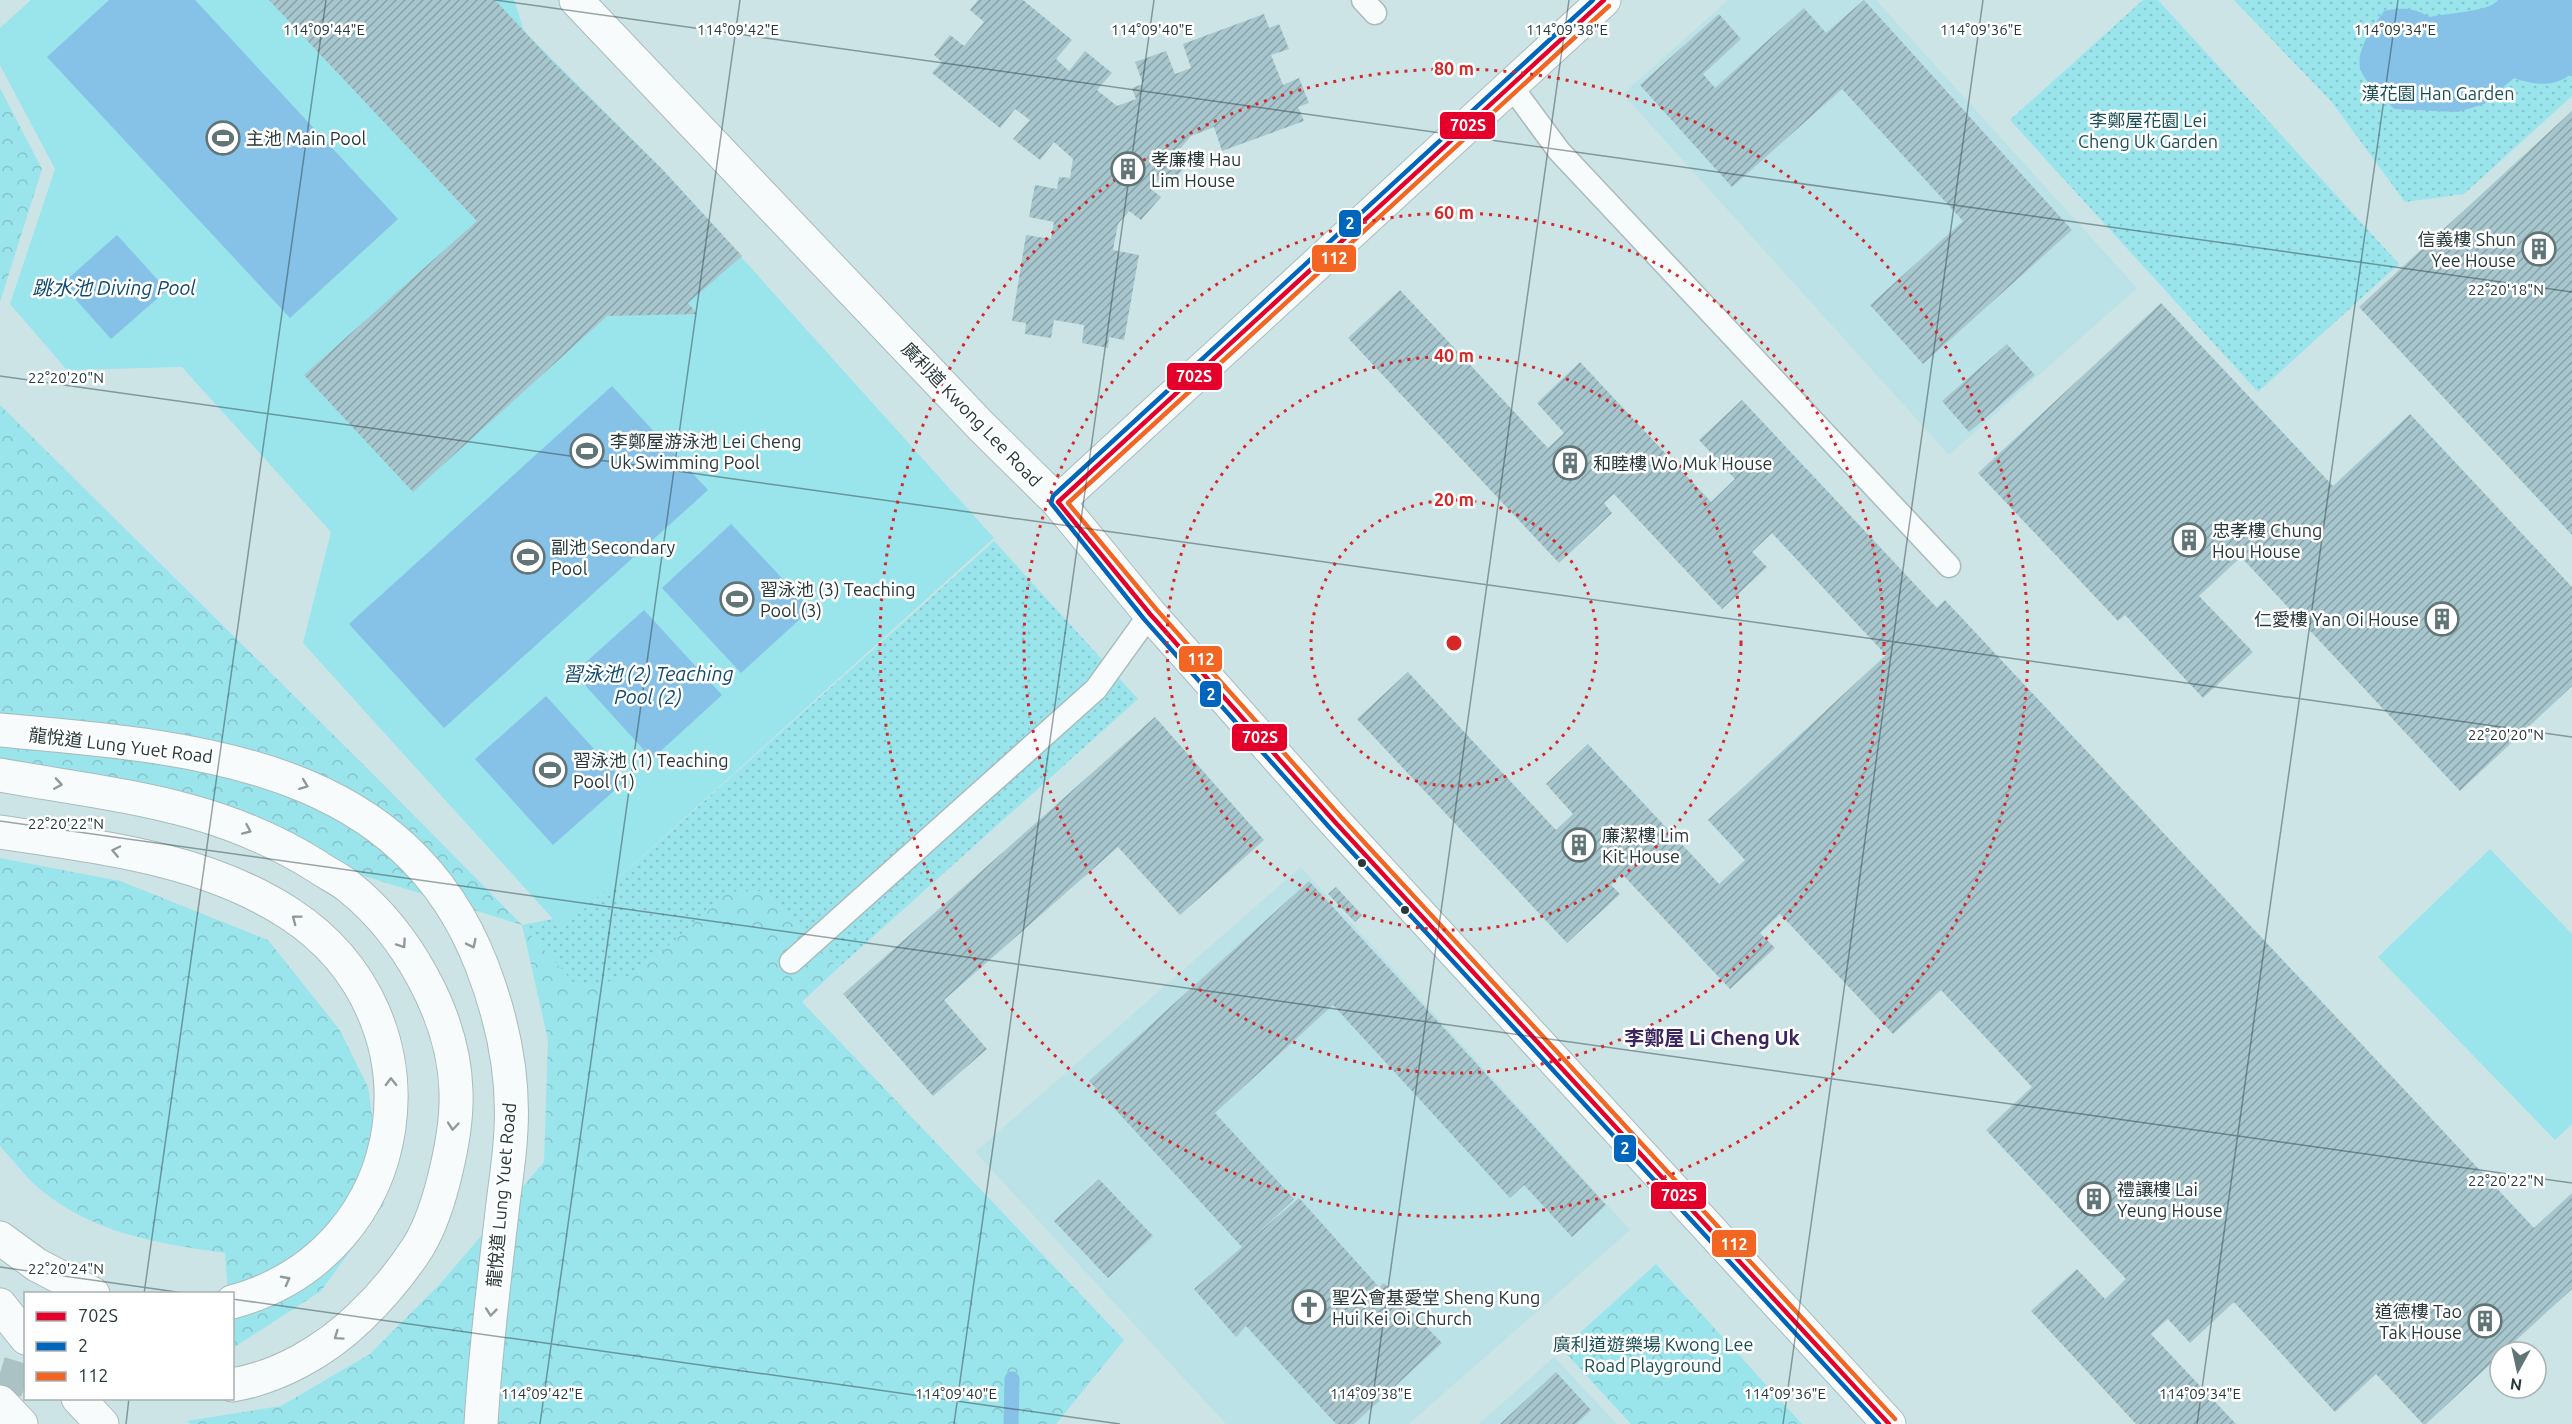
<svg xmlns="http://www.w3.org/2000/svg" width="2572" height="1424" font-family="Ubuntu,'Noto Sans TC',sans-serif">
  <style>
    .built { fill: #bbe2e6 }
    .grass { fill: #9ae4eb }
    .forest { fill: url(#forest-crowns) }
    .garden { fill: url(#garden-dots) }
    .water { fill: #86c1e7 }
    .lines { fill: none; stroke-linecap: round; stroke-linejoin: round }
    .stream { stroke: #86c1e7; stroke-width: 15 }
    .building { fill: url(#building-hatch) }
    .primary-tunnel { stroke: #abc2c4; stroke-width: 33; stroke-dasharray: 33 16; stroke-linecap: butt }
    .lane-casing { stroke: #a9bbbd; stroke-width: 25 }
    .street-casing { stroke: #a9bbbd; stroke-width: 35 }
    .primary-casing { stroke: #a9bbbd; stroke-width: 35 }
    .lane { stroke: #f7fbfb; stroke-width: 22 }
    .street { stroke: #f7fbfb; stroke-width: 33 }
    .primary { stroke: #f7fbfb; stroke-width: 33 }
    .bus-1-casing { stroke: #fff; stroke-width: 9 }
    .bus-2-casing { stroke: #fff; stroke-width: 9 }
    .bus-3-casing { stroke: #fff; stroke-width: 9 }
    .bus-1 { stroke: #e4002b; stroke-width: 4.5 }
    .bus-2 { stroke: #0065bd; stroke-width: 4.5 }
    .bus-3 { stroke: #f26522; stroke-width: 4.5 }
    .oneway { stroke: #909a9b }
    .ticks { fill: none; stroke: #28393b; stroke-width: 1.5; stroke-opacity: 0.45 }
    .ring { fill: none; stroke: #d62828; stroke-width: 3; stroke-dasharray: 3 6 }
    .bus-dot { fill: #28393b; stroke: #fff; stroke-width: 2 }
    .labels { text-anchor: middle; dominant-baseline: central; stroke-width: 5; stroke-linejoin: round; paint-order: stroke }
    .park-label { font-size: 18px; fill: #1c5055; stroke: #fff }
    .poi-label { font-size: 18px; fill: #28393b; stroke: #fff; text-anchor: start }
    .street-label { font-size: 18px; fill: #28393b; stroke: #fff }
    .water-label { font-size: 20px; font-style: italic; fill: #114b6e; stroke: #fff }
    .neighbourhood-label { font-size: 20px; font-weight: bold; fill: #3a255f; stroke: #fff }
    .ticks-label { font-size: 15px; text-anchor: middle; fill: #28393b; stroke: #fff; stroke-width: 5; stroke-linejoin: round; paint-order: stroke }
    .centre { fill: #d62828; stroke: #fff; stroke-width: 3 }
    .ring-label { font-size: 18px; text-anchor: middle; font-weight: bold; fill: #d62828; stroke: #fff; stroke-width: 5; stroke-linejoin: round; paint-order: stroke }
    .line-badge { stroke: #fff; stroke-width: 2 }
    .badge-label { font-size: 16px; text-anchor: middle; font-weight: bold; fill: #fff }
  </style>
  <defs>
    <pattern id="forest-crowns" width="20" height="18" patternUnits="userSpaceOnUse" patternTransform="scale(1.5)"><rect width="20" height="18" fill="#9ae4eb"/><path d="M2 6a3 3 0 1 1 6 0M12 15a3 3 0 1 1 6 0" fill="none" stroke="#85c4ca"/></pattern>
    <pattern id="garden-dots" width="8" height="8" patternUnits="userSpaceOnUse" patternTransform="scale(1.5)"><rect width="8" height="8" fill="#9ae4eb"/><path d="M2 2h.1M6 6h.1" fill="none" stroke="#85c4ca" stroke-width="1.8" stroke-linecap="round"/></pattern>
    <pattern id="building-hatch" width="6" height="6" patternUnits="userSpaceOnUse" patternTransform="scale(1.5)"><rect width="6" height="6" fill="#a7c6cd"/><path d="M-1 1l2-2M0 6l6-6M5 7l2-2" fill="none" stroke="#88a2a8"/></pattern>
  </defs>
  <rect width="100%" height="100%" fill="#cce4e6"/>
  <path class="built" d="M1728 0H1876L2137 288 1949 455 1623 94Z
    M1301 867 1630 1230 1409 1424H1226L975 1152Z
    M1554 1357 1617 1424H1479Z"/>
  <path class="grass" d="M31 0H514L524 31 662 169 994 538 562 929 303 643 331 532 182 367 67 370 10 304 55 169 0 65V28Z
    M2490 849 2572 934V1124L2555 1140 2378 957Z"/>
  <path class="forest" d="M0 88 42 169 0 302Z
    M0 405 377 778 522 925 573 981 637 974 728 892 765 891 838 968 802 1002 1124 1340 1056 1424H190L187 1421 281 1406 370 1354 441 1283 544 1162 548 1040 522 925 0 763Z
    M0 858 120 881 268 940 339 1029 368 1087 384 1204 321 1291 233 1348 232 1294 228 1293 225 1253C155 1243 89 1233 34 1184 22 1172 11 1158 0 1146Z
    M1656 1264 1802 1424H1631L1562 1349Z"/>
  <path class="garden" d="M2143 0H2158L2399 264 2258 392 2010 120Z
    M2234 0H2572V96L2464 194 2405 202 2331 101Z
    M994 541 1138 699 838 968 765 891 728 892 637 974 595 985 573 982 522 925 553 919 563 928Z"/>
  <path class="water" d="M109 0H195L398 219 290 318 47 57Z
    M2498 0H2572V73C2555 88 2534 85 2514 78L2484 104 2458 112 2394 109C2385 99 2367 84 2362 73 2352 54 2374 26 2384 11 2403 7 2413 8 2430 17 2447 13 2490 12 2498 0Z
    M117 235 167 290 111 339 62 284Z
    M612 386 708 490 444 728 349 624Z
    M731 524 811 609 741 673 662 588Z
    M644 610 722 695 652 759 574 673Z
    M546 696 624 782 553 845 475 759Z"/>
  <g class="lines">
    <path class="stream" d="M1011 1424 1012 1379"/>
  </g>
  <path class="building" d="M269 0H495L550 59 662 169 742 256 688 303 697 314 607 316 413 492 304 375 477 221Z
    M978 0H1023L1072 40 1056 59 1069 71 1085 51 1112 73 1097 90 1117 106 1136 99 1132 88 1143 84 1135 62 1166 51 1175 74 1191 68 1183 44 1264 14 1269 28 1279 24 1289 49 1271 55 1283 85 1299 78 1309 103 1298 107 1304 121 1222 151 1214 127 1191 136 1179 150 1191 160 1170 184 1161 177 1151 189 1161 197 1141 220 1129 211 1118 224 1113 250 1139 255 1124 340 1109 337 1108 348 1082 343 1084 325 1054 320 1051 338 1025 334 1026 323 1012 321 1026 235 1051 239 1054 222 1029 217 1035 185 1057 189 1059 177 1070 178 1073 159 1054 142 1040 160 1013 139 1030 120 1015 109 1000 128 932 73 942 62 934 55 950 35 964 46 984 22 970 10Z
    M1864 0 2072 230 1923 364 1870 305 1963 221 1842 89 1732 187 1640 85 1719 14 1741 39 1703 74 1715 88 1804 8 1826 33Z
    M2572 111V535L2359 307Z
    M1400 290 1548 448 1564 433 1537 403 1580 362 1711 502 1735 479 1699 440 1742 400 1937 608 1945 600 2534 1228 2572 1193V1289L2503 1352H2500V1355L2426 1424H2423L2376 1374 2335 1412 2234 1302 2190 1343 2168 1319 2151 1334 2236 1424H2136L2031 1311 2077 1269 2105 1299 2126 1279 1986 1130 2032 1087 1941 990 1893 1034 1780 914 1760 933 1775 948 1730 989 1622 874 1611 885 1620 894 1567 943 1357 719 1408 672 1556 830 1573 814 1546 784 1588 744 1719 884 1745 860 1708 820 1886 655 1772 533 1752 552 1767 567 1722 609 1614 494 1604 503 1612 513 1559 563 1348 338Z
    M2161 303 2333 486 2410 414 2572 587V686L2460 791 2241 557 2199 596 2253 652 2203 698 2125 615 2118 621 1978 473Z
    M2007 344 2035 375 1969 432 1942 401Z
    M1155 717 1264 840 1180 915 1118 847 944 1000 987 1049 933 1096 843 994Z
    M1309 881 1606 1205 1572 1237 1524 1185 1510 1198 1333 1005 1215 1113 1294 1199 1255 1236 1299 1198 1379 1287 1384 1283 1442 1343 1354 1424H1336L1246 1326 1236 1337 1194 1289 1242 1247 1089 1081Z
    M1336 887 1362 915 1355 922 1328 894Z
    M1099 1179 1153 1236 1108 1278 1054 1221Z
    M1556 1372 1591 1410 1576 1424H1500Z"/>
  <g class="lines">
    <path class="primary-tunnel" d="M0 1373 26 1381"/>
    <g class="lane-casing">
      <path id="lane" d="M1363 0 1375 13
        M1511 86 1559 151 1949 566
        M791 962 1096 689 1150 614"/>
    </g>
    <g class="street-casing">
      <path id="street" d="M576 0 981 426 1058 502 1150 614 1335 822 1889 1424
        M1058 502 1604 0"/>
    </g>
    <g class="primary-casing">
      <path id="primary" d="M0 730C189 747 403 760 482 966 502 1018 514 1074 511 1129 510 1157 505 1184 502 1212 494 1282 485 1353 481 1424
        M0 775C116 796 215 802 318 867 328 874 339 879 348 886 406 932 454 1016 456 1091 457 1117 452 1146 446 1171 440 1197 432 1224 418 1247 402 1272 382 1296 360 1317 326 1350 280 1377 232 1385
        M0 832C98 847 205 858 290 914 447 1017 416 1252 232 1302
        M0 1238 37 1265 93 1294
        M0 1305 26 1338
        M78 1398 102 1424
        M0 1402 21 1424"/>
    </g>
    <use href="#lane" class="lane"/>
    <use href="#street" class="street"/>
    <use href="#primary" class="primary"/>
    <g class="bus-1-casing">
      <path id="bus-1" d="M1058 502 1150 614 1335 822 1889 1424
        M1058 502 1604 0"/>
    </g>
    <g class="bus-2-casing">
      <path id="bus-2" d="M1593 0 1053 496 1051 503 1144 619 1329 827 1879 1424"/>
    </g>
    <g class="bus-3-casing">
      <path id="bus-3" d="M1609 6 1068 503 1156 609 1341 817 1895 1419"/>
    </g>
    <use href="#bus-1" class="bus-1"/>
    <use href="#bus-2" class="bus-2"/>
    <use href="#bus-3" class="bus-3"/>
  </g>
  <defs><path id="oneway-chevron" d="M-2-3.5L2.5 0L-2 3.5" fill="none" stroke-width="1.6" stroke-linecap="round" stroke-linejoin="round" transform="scale(1.5)"/></defs>
  <g class="oneway">
    <use href="#oneway-chevron" transform="translate(58 784) rotate(9)"/>
    <use href="#oneway-chevron" transform="translate(304 785) rotate(21)"/>
    <use href="#oneway-chevron" transform="translate(247 830) rotate(24)"/>
    <use href="#oneway-chevron" transform="translate(116 851) rotate(-168)"/>
    <use href="#oneway-chevron" transform="translate(296 919) rotate(-143)"/>
    <use href="#oneway-chevron" transform="translate(402 944) rotate(56)"/>
    <use href="#oneway-chevron" transform="translate(472 944) rotate(64)"/>
    <use href="#oneway-chevron" transform="translate(391 1082) rotate(-91)"/>
    <use href="#oneway-chevron" transform="translate(453 1126) rotate(95)"/>
    <use href="#oneway-chevron" transform="translate(286 1280) rotate(-28)"/>
    <use href="#oneway-chevron" transform="translate(491 1312) rotate(96)"/>
    <use href="#oneway-chevron" transform="translate(338 1336) rotate(145)"/>
  </g>
  <path class="ticks" d="M495 0 2572 292M0 376 2572 737M0 821 2572 1183M0 1267 191 1294M144 1294 326 0M232 1299 1120 1424M126 1424 129 1398M540 1424 740 0M954 1424 1154 0M1369 1424 1569 0M1783 1424 1983 0M2197 1424 2398 0"/>
  <g class="ring">
    <circle cx="1454" cy="643" r="143"/>
    <circle cx="1454" cy="643" r="287"/>
    <circle cx="1454" cy="643" r="430"/>
    <circle cx="1454" cy="643" r="574"/>
  </g>
  <defs>
    <g id="stadium-ring" transform="scale(1.725)"><circle r="9.5" fill="#fff" stroke="#617577" stroke-width="1.5"/><path d="M0-5a6.5 5 0 1 0 0 10a6.5 5 0 1 0 0-10ZM-3.5-1.8h7v3.6h-7Z" fill="#617577"/></g>
    <g id="building-ring" transform="scale(1.725)"><circle r="9.5" fill="#fff" stroke="#617577" stroke-width="1.5"/><path d="M-4-6H4V6H1V3H-1V6H-4ZM-2.5-4.3h1.7v1.8h-1.7ZM.8-4.3h1.7v1.8H.8ZM-2.5-1h1.7V.8h-1.7ZM.8-1h1.7V.8H.8Z" fill="#617577"/></g>
    <g id="church-ring" transform="scale(1.725)"><circle r="9.5" fill="#fff" stroke="#617577" stroke-width="1.5"/><path d="M-1.2-6h2.4v3.5h3.3v2.4h-3.3V6h-2.4V-.1h-3.3v-2.4h3.3Z" fill="#617577"/></g>
  </defs>
  <g fill-rule="evenodd">
    <use href="#stadium-ring" x="223" y="138"/>
    <use href="#building-ring" x="1128" y="169"/>
    <use href="#building-ring" x="2539" y="249"/>
    <use href="#stadium-ring" x="587" y="451"/>
    <use href="#building-ring" x="1570" y="463"/>
    <use href="#building-ring" x="2189" y="540"/>
    <use href="#stadium-ring" x="528" y="557"/>
    <use href="#stadium-ring" x="737" y="599"/>
    <use href="#building-ring" x="2442" y="619"/>
    <use href="#stadium-ring" x="550" y="770"/>
    <use href="#building-ring" x="1579" y="845"/>
    <use href="#building-ring" x="2094" y="1199"/>
    <use href="#church-ring" x="1309" y="1307"/>
    <use href="#building-ring" x="2485" y="1321"/>
  </g>
  <g class="bus-dot">
    <circle cx="1362" cy="863" r="5"/>
    <circle cx="1405" cy="910" r="5"/>
  </g>
  <g class="labels">
    <g class="park-label">
      <text x="2438" y="93">漢花園 Han Garden</text>
      <text x="2148" y="120">李鄭屋花園 Lei<tspan x="2148" dy="21">Cheng Uk Garden</tspan></text>
      <text x="1653" y="1344">廣利道遊樂場 Kwong Lee<tspan x="1653" dy="21">Road Playground</tspan></text>
    </g>
    <g class="poi-label">
      <text x="246" y="138">主池 Main Pool</text>
      <text x="1151" y="159">孝廉樓 Hau<tspan x="1151" dy="21">Lim House</tspan></text>
      <text x="2516" y="239" text-anchor="end">信義樓 Shun<tspan x="2516" dy="21">Yee House</tspan></text>
      <text x="610" y="441">李鄭屋游泳池 Lei Cheng<tspan x="610" dy="21">Uk Swimming Pool</tspan></text>
      <text x="1593" y="463">和睦樓 Wo Muk House</text>
      <text x="2212" y="530">忠孝樓 Chung<tspan x="2212" dy="21">Hou House</tspan></text>
      <text x="551" y="547">副池 Secondary<tspan x="551" dy="21">Pool</tspan></text>
      <text x="760" y="589">習泳池 (3) Teaching<tspan x="760" dy="21">Pool (3)</tspan></text>
      <text x="2419" y="619" text-anchor="end">仁愛樓 Yan Oi House</text>
      <text x="573" y="760">習泳池 (1) Teaching<tspan x="573" dy="21">Pool (1)</tspan></text>
      <text x="1602" y="835">廉潔樓 Lim<tspan x="1602" dy="21">Kit House</tspan></text>
      <text x="2117" y="1189">禮讓樓 Lai<tspan x="2117" dy="21">Yeung House</tspan></text>
      <text x="1332" y="1297">聖公會基愛堂 Sheng Kung<tspan x="1332" dy="21">Hui Kei Oi Church</tspan></text>
      <text x="2462" y="1311" text-anchor="end">道德樓 Tao<tspan x="2462" dy="21">Tak House</tspan></text>
    </g>
    <g class="street-label">
      <text transform="translate(972 414) rotate(46)">廣利道 Kwong Lee Road</text>
      <text transform="translate(121 745) rotate(7)">龍悅道 Lung Yuet Road</text>
      <text transform="translate(501 1195) rotate(-85)">龍悅道 Lung Yuet Road</text>
    </g>
    <g class="water-label">
      <text x="114" y="287">跳水池 Diving Pool</text>
      <text x="648" y="673">習泳池 (2) Teaching<tspan x="648" dy="23">Pool (2)</tspan></text>
    </g>
    <g class="neighbourhood-label">
      <text x="1712" y="1037">李鄭屋 Li Cheng Uk</text>
    </g>
  </g>
  <g class="ticks-label">
    <text x="324" y="35">114°09'44"E</text>
    <text x="738" y="35">114°09'42"E</text>
    <text x="1152" y="35">114°09'40"E</text>
    <text x="1567" y="35">114°09'38"E</text>
    <text x="1981" y="35">114°09'36"E</text>
    <text x="2395" y="35">114°09'34"E</text>
    <text x="2506" y="295">22°20'18"N</text>
    <text x="66" y="383">22°20'20"N</text>
    <text x="2506" y="740">22°20'20"N</text>
    <text x="66" y="829">22°20'22"N</text>
    <text x="2506" y="1186">22°20'22"N</text>
    <text x="66" y="1274">22°20'24"N</text>
    <text x="542" y="1399">114°09'42"E</text>
    <text x="956" y="1399">114°09'40"E</text>
    <text x="1371" y="1399">114°09'38"E</text>
    <text x="1785" y="1399">114°09'36"E</text>
    <text x="2200" y="1399">114°09'34"E</text>
  </g>
  <circle cx="1454" cy="643" r="9" class="centre"/>
  <g class="ring-label">
    <text x="1454" y="75">80 m</text>
    <text x="1454" y="219">60 m</text>
    <text x="1454" y="362">40 m</text>
    <text x="1454" y="506">20 m</text>
  </g>
  <g class="line-badge">
    <rect x="1439" y="111" width="57" height="29" rx="6" fill="#e4002b"/>
    <rect x="1338" y="209" width="24" height="29" rx="6" fill="#0065bd"/>
    <rect x="1311" y="244" width="46" height="29" rx="6" fill="#f26522"/>
    <rect x="1166" y="362" width="57" height="29" rx="6" fill="#e4002b"/>
    <rect x="1178" y="645" width="45" height="28" rx="6" fill="#f26522"/>
    <rect x="1199" y="680" width="23" height="28" rx="6" fill="#0065bd"/>
    <rect x="1231" y="723" width="57" height="29" rx="6" fill="#e4002b"/>
    <rect x="1613" y="1134" width="24" height="29" rx="6" fill="#0065bd"/>
    <rect x="1650" y="1181" width="57" height="29" rx="6" fill="#e4002b"/>
    <rect x="1711" y="1229" width="46" height="29" rx="6" fill="#f26522"/>
  </g>
  <g class="badge-label">
    <text x="1468" y="131">702S</text>
    <text x="1350" y="229">2</text>
    <text x="1334" y="264">112</text>
    <text x="1194" y="382">702S</text>
    <text x="1201" y="665">112</text>
    <text x="1211" y="700">2</text>
    <text x="1260" y="743">702S</text>
    <text x="1625" y="1154">2</text>
    <text x="1679" y="1201">702S</text>
    <text x="1734" y="1250">112</text>
  </g>
  <rect x="24" y="1292" width="210" height="108" fill="#ffffff" stroke="#a9b0b1" stroke-width="1.5"/>
  <rect x="36" y="1312" width="30" height="9" fill="#e4002b" stroke="#a9b0b1" stroke-width="1.5"/>
  <text x="78" y="1322" font-size="18" fill="#28393b">702S</text>
  <rect x="36" y="1342" width="30" height="9" fill="#0065bd" stroke="#a9b0b1" stroke-width="1.5"/>
  <text x="78" y="1352" font-size="18" fill="#28393b">2</text>
  <rect x="36" y="1372" width="30" height="9" fill="#f26522" stroke="#a9b0b1" stroke-width="1.5"/>
  <text x="78" y="1382" font-size="18" fill="#28393b">112</text>
  <g transform="translate(2518 1370) rotate(188)"><circle r="28" fill="#ffffff" stroke="#a9b0b1" stroke-width="1.5"/>
  <path d="M0-4.5L10 22L0 15L-10 22Z" fill="#617577"/>
  <text y="-9" font-size="16" font-weight="bold" text-anchor="middle" fill="#28393b">N</text>
  </g>
</svg>
